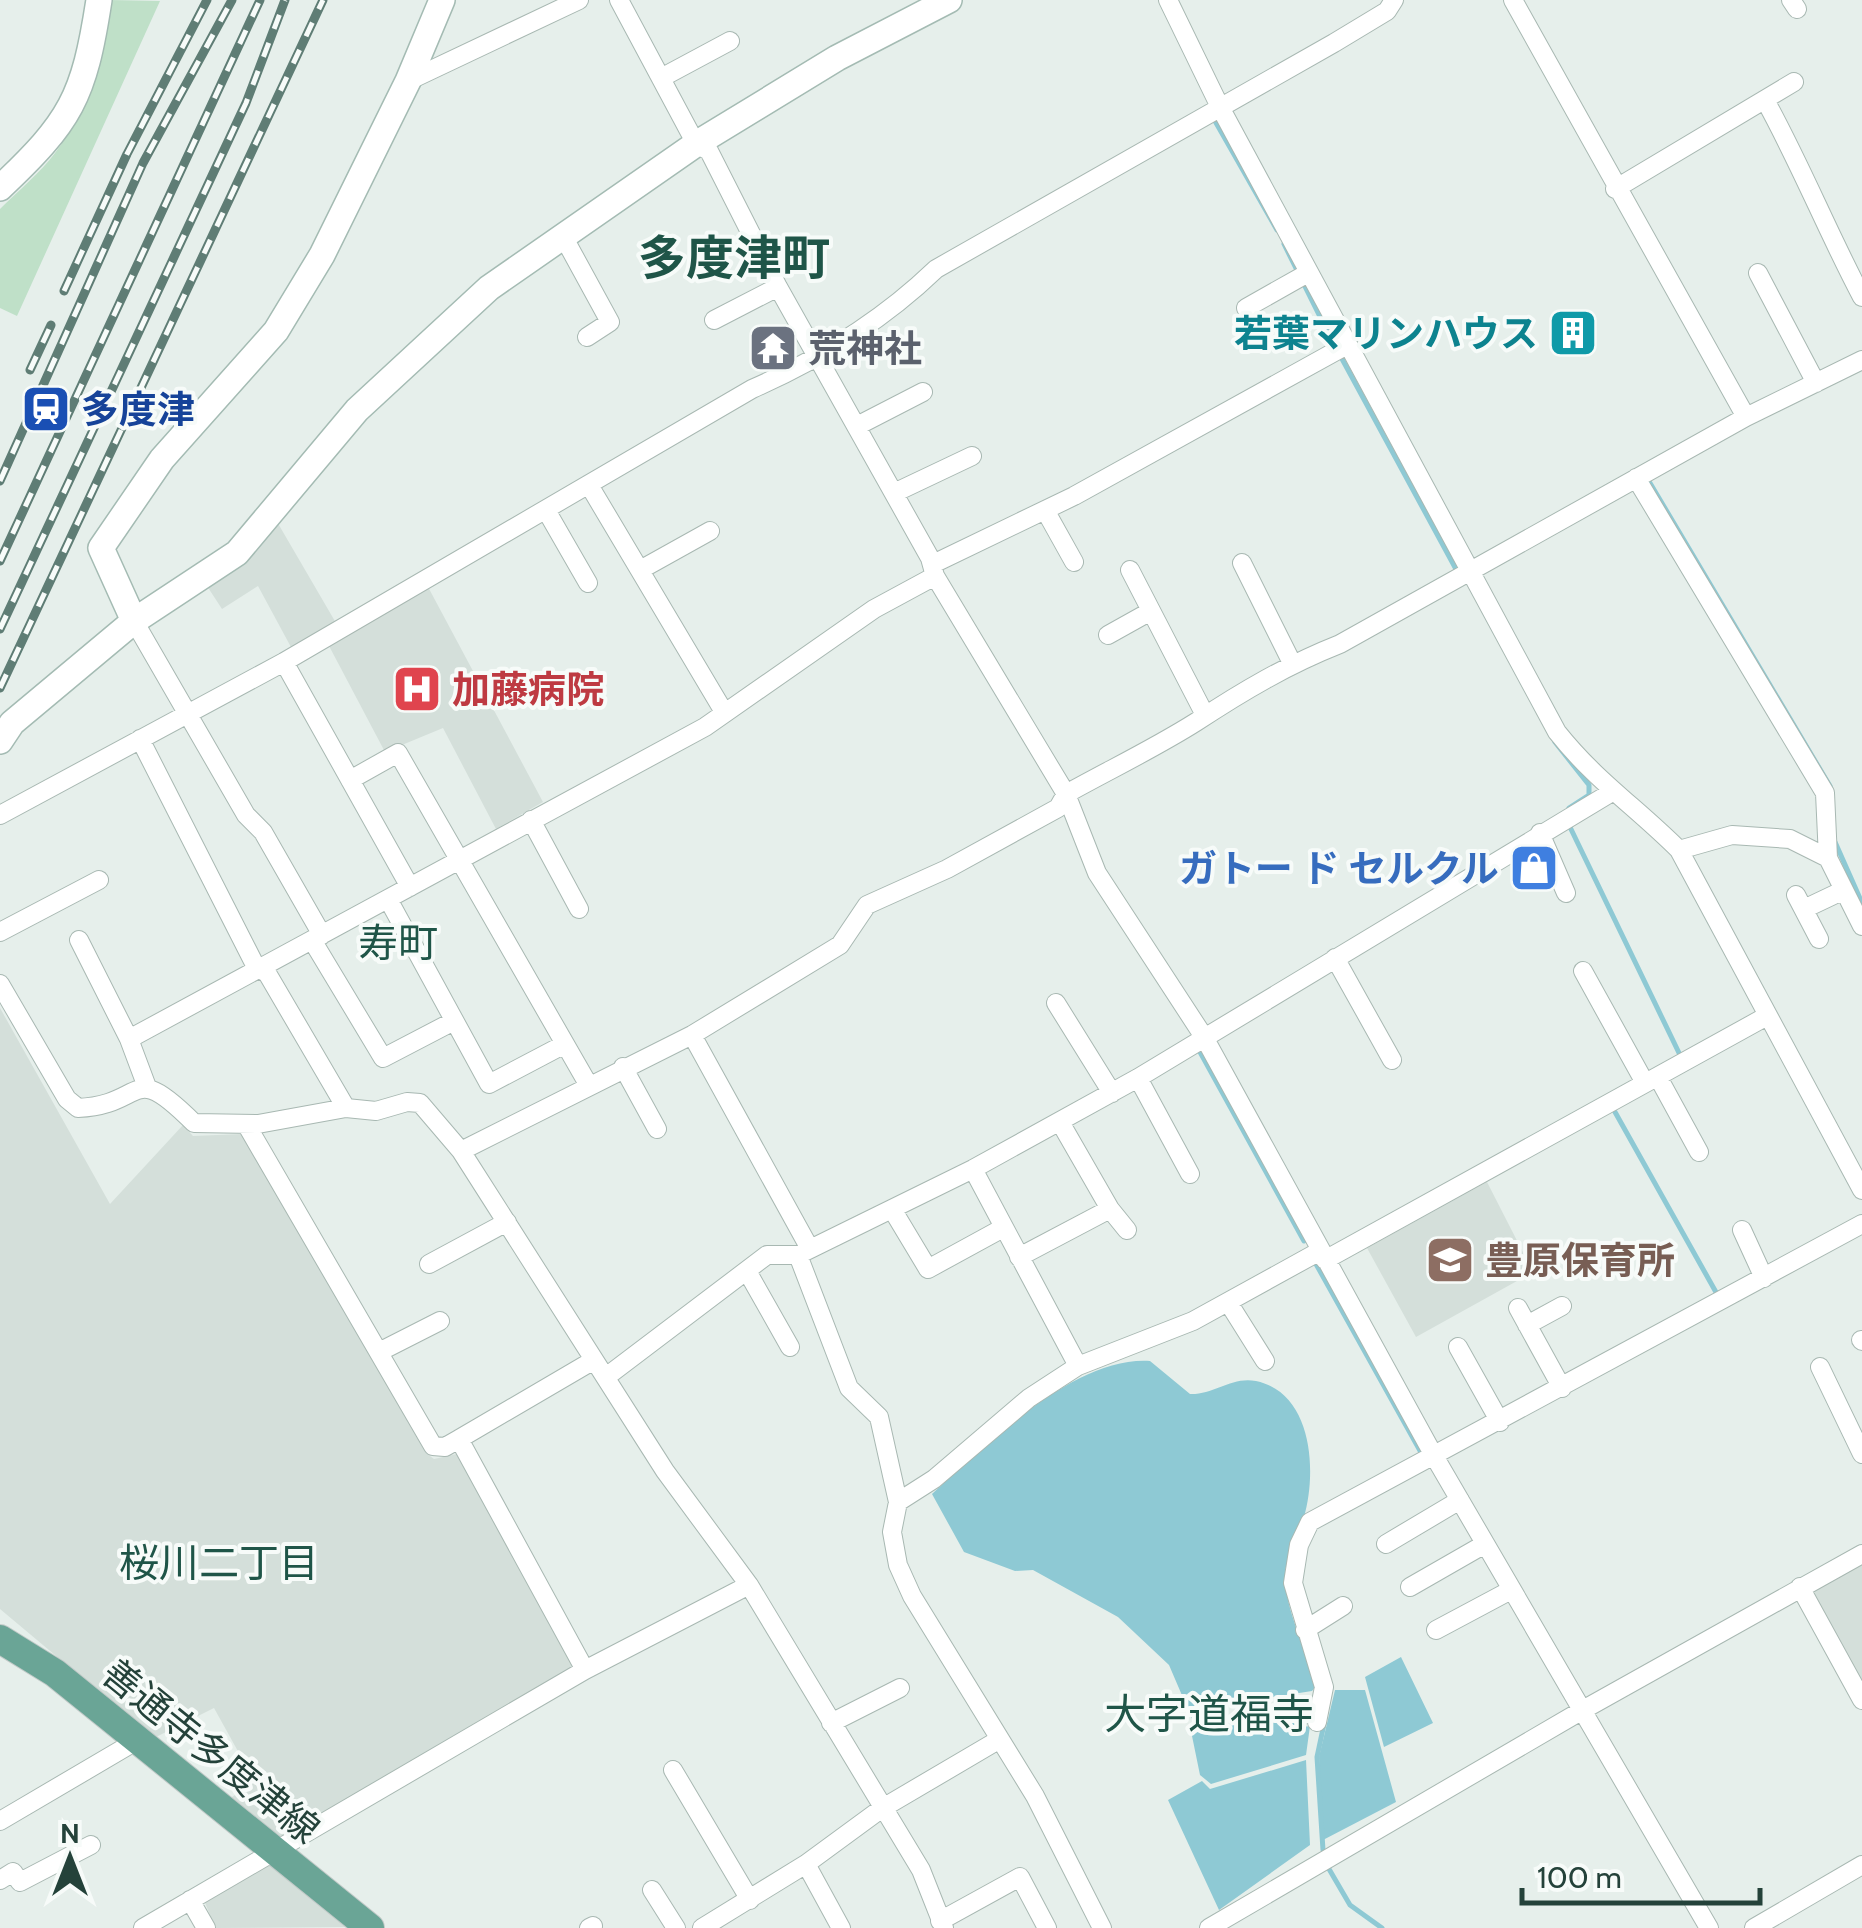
<svg xmlns="http://www.w3.org/2000/svg" width="1862" height="1928" font-family="Cabin,'Noto Sans JP',sans-serif">
  <style>
    .built { fill: #d4dfda }
    .green { fill: #bfe0c8 }
    .water { fill: #8ec9d4 }
    .lines { fill: none; stroke-linecap: round; stroke-linejoin: round }
    .stream { stroke: #8ec9d4; stroke-width: 5 }
    .street-casing { stroke: #a8b8b2; stroke-width: 20 }
    .secondary-casing { stroke: #a4bbb3; stroke-width: 28 }
    .primary-casing { stroke: #c2cac8; stroke-width: 30 }
    .street { stroke: #fff; stroke-width: 18 }
    .secondary { stroke: #fff; stroke-width: 25 }
    .primary { stroke: #6aa596; stroke-width: 28 }
    .rail-casing { stroke: #5f7d75; stroke-width: 9 }
    .rail { stroke: #f7fbf9; stroke-width: 5; stroke-dasharray: 15; stroke-linecap: butt }
    .labels { text-anchor: middle; dominant-baseline: central; stroke-width: 8; stroke-linejoin: round; paint-order: stroke }
    .culture-label { font-size: 38px; font-weight: bold; fill: #0d838f; stroke: #f7fbf9; text-anchor: end }
    .worship-label { font-size: 38px; font-weight: bold; fill: #5b616d; stroke: #f7fbf9; text-anchor: start }
    .transit-label { font-size: 38px; font-weight: bold; fill: #164399; stroke: #f7fbf9; text-anchor: start }
    .health-label { font-size: 38px; font-weight: bold; fill: #be3a42; stroke: #f7fbf9; text-anchor: start }
    .shop-label { font-size: 38px; font-weight: bold; fill: #366cbe; stroke: #f7fbf9; text-anchor: end }
    .education-label { font-size: 38px; font-weight: bold; fill: #785e54; stroke: #f7fbf9; text-anchor: start }
    .street-label { font-size: 38px; fill: #24423a; stroke: #f7fbf9 }
    .neighbourhood-label { font-size: 40px; fill: #1f5548; stroke: #f7fbf9 }
    .quarter-label { font-size: 42px; fill: #1f5548; stroke: #f7fbf9 }
    .district-label { font-size: 48px; font-weight: bold; fill: #1f5548; stroke: #f7fbf9 }
  </style>
  <rect width="100%" height="100%" fill="#e6efeb"/>
  <path class="built" d="M276 520 343 635 427 585 543 802 496 829 443 728 385 752 328 644 292 649 258 586 222 609 207 586Z
    M0 1008 110 1204 183 1125 193 1136 242 1134 426 1453 434 1459 461 1453 578 1668 284 1840 229 1799 255 1782 214 1708 154 1738 0 1609Z
    M1487 1182 1533 1272 1416 1337 1367 1248Z
    M1862 1562V1690L1811 1590Z
    M269 1862 347 1927 215 1928 204 1900Z"/>
  <path class="green" d="M110 0 160 1 17 316 0 308V209C18 191 40 173 55 153 89 110 103 53 110 0Z"/>
  <path class="water" d="M1150 1361 1190 1394C1213 1395 1232 1376 1256 1381 1313 1393 1317 1472 1304 1517 1298 1537 1286 1554 1285 1575 1285 1610 1307 1652 1317 1685L1312 1691 1227 1704 1222 1718 1193 1721 1169 1665 1118 1617 1033 1570 1015 1571 964 1552 932 1494C985 1446 1074 1356 1150 1361Z
    M1401 1657 1433 1723 1384 1747 1365 1677Z
    M1335 1690H1365L1396 1802 1323 1840 1319 1757Z
    M1289 1702 1295 1728 1310 1726 1306 1755 1211 1784 1200 1775 1191 1731 1229 1725 1234 1712Z
    M1306 1760 1310 1845 1219 1910 1168 1800 1202 1781 1210 1789Z"/>
  <g class="lines">
    <path class="stream" d="M1215 121 1277 230
      M1284 244 1334 345
      M1341 357 1457 571
      M1650 483 1830 786
      M1555 742 1589 785V795L1569 808
      M1569 825 1680 1055
      M1835 842 1862 903
      M1200 1052 1304 1241
      M1615 1112 1717 1294
      M1316 1264 1423 1456
      M1323 1850 1317 1757 1324 1724
      M1329 1869 1350 1905 1382 1928"/>
    <g class="street-casing">
      <path id="street" d="M619 0 696 144 709 151 778 287 930 558 935 576 1066 794 1097 873 1204 1037 1433 1454 1709 1928
        M1168 0 1220 107 1557 732C1596 781 1636 807 1679 850L1862 1190
        M1513 0 1746 417
        M1791 0 1797 9
        M661 78 730 41
        M408 81 579 0
        M1765 100C1801 165 1827 231 1862 297
        M1615 189 1794 82
        M563 236 610 322 587 337
        M1758 273 1816 383
        M1246 308 1308 273
        M714 320 778 287
        M857 426 923 392
        M1636 478 1825 793 1828 858
        M589 485 724 712
        M894 493 972 456
        M546 510 588 583
        M1045 510 1074 562
        M1242 563 1292 663
        M933 564 1074 496 1347 345
        M640 570 710 531
        M1130 570 1205 715
        M134 621 246 815 263 832 322 935
        M1108 635 1151 611
        M284 662 410 887
        M140 739 256 967 267 973 346 1108
        M350 780 398 753 588 1084
        M0 815 284 662 752 389C818 360 883 320 936 269L1334 43 1387 11 1394 0
        M531 820 579 909
        M1540 833 1566 893
        M1679 850 1732 835 1790 839 1828 858 1862 926
        M1796 895 1819 939
        M388 899 489 1084 565 1044
        M1804 909 1844 890
        M0 932 99 880
        M79 940 129 1039 147 1087
        M312 940 383 1058 454 1021
        M1335 958 1392 1060
        M1583 971 1645 1083
        M0 984 67 1099 78 1108C147 1105 129 1058 194 1123L258 1124 346 1108 376 1111 407 1102 420 1103 461 1151 665 1471 749 1585 921 1870 944 1928
        M1056 1003 1112 1093
        M692 1035 810 1249
        M129 1039 705 727 874 609 935 576
        M623 1067 657 1129
        M1658 1077 1699 1152
        M1138 1078 1190 1174
        M1060 1122 1110 1209 1127 1230
        M246 1124 433 1446 445 1447 459 1439
        M461 1151 692 1035 840 945 867 905 947 869 1058 808 1066 794C1109 770 1155 748 1196 722 1243 691 1287 665 1340 644L1746 417 1862 360
        M973 1169 1078 1366
        M892 1209 928 1269 1003 1228
        M1742 1230 1764 1278
        M798 1255 849 1388 879 1417 898 1502 892 1532 898 1565 912 1596 1035 1796 1102 1928
        M1019 1257 1110 1209
        M1325 1260 1767 1016
        M429 1264 507 1222
        M747 1271 790 1347
        M1228 1302 1265 1361
        M1518 1308 1562 1388
        M1527 1325 1562 1306
        M1861 1340 1862 1341
        M1458 1347 1500 1422
        M379 1352 440 1321
        M1820 1367 1862 1454
        M606 1377 767 1255H798L973 1169 1138 1078 1612 792
        M898 1502 934 1479 1029 1398 1078 1366 1193 1321 1320 1251
        M1386 1544 1460 1500
        M1410 1587 1485 1544
        M1800 1587 1862 1700
        M1305 1630 1343 1606
        M1436 1630 1511 1590
        M585 1670 459 1439 594 1360
        M1317 1722 1324 1687 1293 1583 1299 1545 1310 1522 1862 1224
        M831 1723 900 1688
        M673 1770 750 1900
        M0 1821 136 1741
        M806 1864 881 1809 1000 1739
        M0 1880 13 1872 20 1882 91 1845
        M652 1890 676 1928
        M190 1900 206 1928
        M940 1921 1020 1877 1047 1928
        M143 1928 585 1670 749 1585
        M589 1928 593 1926
        M702 1928 806 1864 841 1928
        M1209 1928 1581 1711 1862 1554
        M1754 1928 1862 1865"/>
    </g>
    <g class="secondary-casing">
      <path id="secondary" d="M0 188C71 121 84 98 99 0
        M134 621 101 548 162 459 276 331 322 255 408 81 442 0
        M0 741 12 723 134 621 237 553 357 410 489 288 696 144 837 58 949 0"/>
    </g>
    <g class="primary-casing">
      <path id="primary" d="M0 1639 55 1673 370 1928"/>
    </g>
    <use href="#street" class="street"/>
    <use href="#secondary" class="secondary"/>
    <use href="#primary" class="primary"/>
    <g class="rail-casing">
      <path id="rail" d="M64 291 127 154 207 0
        M30 370 51 325
        M0 481 143 163 232 0
        M0 561 260 0
        M0 629 246 103 285 0
        M0 688 323 0"/>
    </g>
    <use href="#rail" class="rail"/>
  </g>
  <defs>
    <g id="building-square" transform="scale(2.5)"><rect x="-9" y="-9" width="18" height="18" rx="4" fill="#0f9aa8" stroke="#f7fbf9"/><path d="M-4-6H4V6H1V3H-1V6H-4ZM-2.5-4.3h1.7v1.8h-1.7ZM.8-4.3h1.7v1.8H.8ZM-2.5-1h1.7V.8h-1.7ZM.8-1h1.7V.8H.8Z" fill="#fff"/></g>
    <g id="temple-square" transform="scale(2.5)"><rect x="-9" y="-9" width="18" height="18" rx="4" fill="#6b7280" stroke="#f7fbf9"/><path d="M0-6L5-2H3V0L6.5 2.5H4V6H1.5V3h-3V6H-4V2.5H-6.5L-3 0V-2H-5Z" fill="#fff"/></g>
    <g id="station-square" transform="scale(2.5)"><rect x="-9" y="-9" width="18" height="18" rx="4" fill="#1a4fb4" stroke="#f7fbf9"/><path d="M-3-6H3Q5-6 5-4V2Q5 4 3 4L4.5 6H3L1.5 4h-3L-3 6H-4.5L-3 4Q-5 4-5 2V-4Q-5-6-3-6ZM-3.5-4v3h7v-3ZM-3.5 1v1.5H-2V1ZM2 1v1.5H3.5V1Z" fill="#fff"/></g>
    <g id="hospital-square" transform="scale(2.5)"><rect x="-9" y="-9" width="18" height="18" rx="4" fill="#e0444e" stroke="#f7fbf9"/><path d="M-5-5h3v3.5h4V-5h3V5h-3V1.5h-4V5h-3Z" fill="#fff"/></g>
    <g id="shop-square" transform="scale(2.5)"><rect x="-9" y="-9" width="18" height="18" rx="4" fill="#3f7fe0" stroke="#f7fbf9"/><path d="M-5-2.5h2.3a2.7 3.5 0 0 1 5.4 0H5L5.5 6h-11ZM-1.5-2.5h3a1.5 2.3 0 0 0-3 0Z" fill="#fff"/></g>
    <g id="school-square" transform="scale(2.5)"><rect x="-9" y="-9" width="18" height="18" rx="4" fill="#8d6e63" stroke="#f7fbf9"/><path d="M0-5L7-2L0 1L-7-2ZM-4 1L0 2.5L4 1V4Q0 6-4 4Z" fill="#fff"/></g>
  </defs>
  <g fill-rule="evenodd">
    <use href="#building-square" x="1573" y="333"/>
    <use href="#temple-square" x="773" y="348"/>
    <use href="#station-square" x="46" y="409"/>
    <use href="#hospital-square" x="417" y="689"/>
    <use href="#shop-square" x="1534" y="868"/>
    <use href="#school-square" x="1450" y="1260"/>
  </g>
  <g class="labels">
    <g class="culture-label">
      <text x="1538" y="333">若葉マリンハウス</text>
    </g>
    <g class="worship-label">
      <text x="808" y="348">荒神社</text>
    </g>
    <g class="transit-label">
      <text x="81" y="409">多度津</text>
    </g>
    <g class="health-label">
      <text x="452" y="689">加藤病院</text>
    </g>
    <g class="shop-label">
      <text x="1499" y="868">ガトー ド セルクル</text>
    </g>
    <g class="education-label">
      <text x="1485" y="1260">豊原保育所</text>
    </g>
    <g class="street-label">
      <text transform="translate(211 1751) rotate(39)">善通寺多度津線</text>
    </g>
    <g class="neighbourhood-label">
      <text x="398" y="942">寿町</text>
      <text x="219" y="1562">桜川二丁目</text>
    </g>
    <g class="quarter-label">
      <text x="1209" y="1714">大字道福寺</text>
    </g>
    <g class="district-label">
      <text x="734" y="258">多度津町</text>
    </g>
  </g>
  <g transform="translate(70 1858)" stroke="#f7fbf9" stroke-width="8" paint-order="stroke">
  <path d="M0-8L18 38L0 25L-18 38Z" fill="#24423a"/>
  <text y="-15" font-size="28" font-weight="bold" text-anchor="middle" fill="#24423a">N</text>
  </g>
  <path d="M1522 1888v15h238v-15" fill="none" stroke="#24423a" stroke-width="5"/>
  <text x="1537" y="1888" font-size="30" fill="#24423a" stroke="#f7fbf9" stroke-width="8" paint-order="stroke">100 m</text>
</svg>
